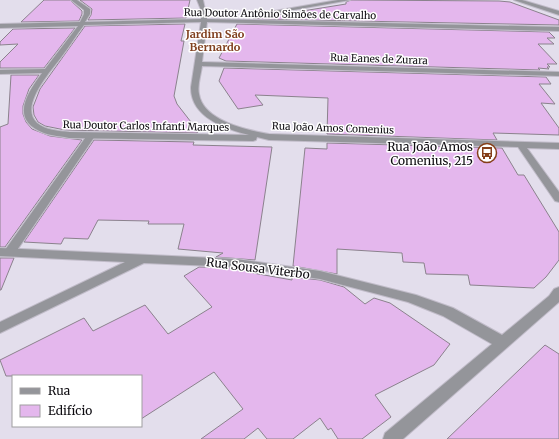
<svg xmlns="http://www.w3.org/2000/svg" width="559" height="439" font-family="Merriweather,serif">
  <style>
    .building { fill: #e4b7ed; stroke: #8b828d }
    .lines { fill: none; stroke-linecap: round; stroke-linejoin: round }
    .service-casing { stroke: #c1bcc9; stroke-width: 2 }
    .minor-casing { stroke: #c1bcc9; stroke-width: 2 }
    .service { fill: #94959a; fill-rule: evenodd }
    .minor { fill: #94959a; fill-rule: evenodd }
    .labels { text-anchor: middle; dominant-baseline: central; stroke-width: 3; stroke-linejoin: round; paint-order: stroke }
    .far-street-label { font-size: 10px; fill: #0e0c11; stroke: #fff }
    .far-neighbourhood-label { font-size: 11px; font-weight: bold; fill: #814120; stroke: #fff }
    .poi-label { font-size: 12px; fill: #0e0c11; stroke: #fff; text-anchor: end }
    .street-label { font-size: 12px; fill: #0e0c11; stroke: #fff }
  </style>
  <rect width="100%" height="100%" fill="#e3deec"/>
  <path class="building" d="M44 0H70L82 11V14L79 21 21 22Z
    M80 0H190L186 18 88 20 91 15 92 9Z
    M351 0 499 1 510 2 559 20V25L253 19 346 4V2Z
    M185 24 181 41H184L174 96 177 104 198 131 197 133 65 130 45 126 38 122 34 115 33 107 40 89 85 26Z
    M237 24 549 32 555 38H547L554 44H538L557 64H547L550 67H547L549 69 538 68 540 70 226 61 219 58Z
    M75 28 44 68H0V62L18 44 0 45V42L13 29Z
    M224 68 546 77 551 84H539L555 104 541 103 559 128V135L493 133 497 140 327 134 328 98 255 95 263 105 238 109 219 81Z
    M11 75H39L29 89 23 106V114L26 122 32 129 50 136 82 140 5 247H0V127L8 124Z
    M94 140 194 142 193 145 272 147 255 260 216 257 223 253 178 249 184 224H148L149 221 98 220 88 239 64 238 61 244 24 242Z
    M327 143 502 148 518 175H524L559 232V260L546 277 534 288 470 285 468 275 426 274 424 263 403 262 402 253 337 249V274L293 266 305 148 327 149Z
    M0 258H14L1 290H0Z
    M199 267 236 268 254 271 253 273 292 280V277L320 280 344 287 365 304 374 298 390 303 450 344 434 365 375 395 391 417 362 439H338L331 428 328 430 320 418 293 439H267L258 428 244 439H201L243 409 214 372 141 419V376H6L0 360 84 318 93 331 145 305 168 334 212 307 184 276Z
    M545 345 559 354V439H447Z"/>
  <g class="lines">
    <g class="service-casing">
      <path id="service" d="M91 133 95 136 13 256H5L3 253 5 250 88 134Z"/>
    </g>
    <g class="minor-casing">
      <path id="minor" d="M71 0H77L90 9V14L85 22 201 19V10L197 0H203L207 19 559 27V31L207 22 202 62 559 72V76L202 66C201 75 197 85 199 94 203 121 247 130 269 134L559 143V149L527 148 559 192V202L555 201 518 147 269 140 257 137 256 140 253 141 69 138C61 136 52 136 44 133 10 120 26 95 42 73L0 74V70L45 69 78 26 0 28V24L80 22 84 14V10ZM201 22 191 87C190 117 225 129 249 135L69 132C59 131 45 130 37 123 18 106 52 70 62 56 70 46 76 35 84 25Z
        M338 0H350L248 18 245 16Z
        M514 0H522L559 11V15Z
        M0 248 236 259 320 271 416 295 453 308 502 335 549 296 554 289 559 287V302L403 439H383L385 433 492 344 443 316 408 302 320 279 236 267 144 263 0 333V322L125 262 0 256Z"/>
    </g>
    <use href="#service" class="service"/>
    <use href="#minor" class="minor"/>
  </g>
  <defs>
    <g id="bus-ring" transform="scale(1)"><circle r="9.5" fill="#fff" stroke="#853f1a" stroke-width="1.5"/><path d="M-5-6H5V4H4V6H2V4H-2V6H-4V4H-5ZM-3.5-4V0h7V-4ZM-3.5 1.2v1.5H-2V1.2ZM2 1.2v1.5H3.5V1.2Z" fill="#853f1a"/></g>
  </defs>
  <g fill-rule="evenodd">
    <use href="#bus-ring" x="487" y="153"/>
  </g>
  <g class="labels">
    <g class="far-street-label">
      <text transform="translate(280 14) rotate(1)">Rua Doutor Antônio Simões de Carvalho</text>
      <text transform="translate(379 59) rotate(2)">Rua Eanes de Zurara</text>
      <text transform="translate(146 126) rotate(1)">Rua Doutor Carlos Infanti Marques</text>
      <text transform="translate(333 128) rotate(2)">Rua João Amos Comenius</text>
    </g>
    <g class="far-neighbourhood-label">
      <text x="215" y="34">Jardim São<tspan x="215" dy="13">Bernardo</tspan></text>
    </g>
    <g class="poi-label">
      <text x="473" y="146">Rua João Amos<tspan x="473" dy="14">Comenius, 215</tspan></text>
    </g>
    <g class="street-label">
      <text transform="translate(258 268) rotate(7)">Rua Sousa Viterbo</text>
    </g>
  </g>
  <rect x="12" y="375" width="130" height="52" fill="#ffffff" stroke="#9f9ea0"/>
  <rect x="20" y="388" width="20" height="6" fill="#94959a" stroke="#9f9ea0"/>
  <text x="48" y="395" font-size="12" fill="#0e0c11">Rua</text>
  <rect x="20" y="405" width="20" height="12" fill="#e4b7ed" stroke="#9f9ea0"/>
  <text x="48" y="415" font-size="12" fill="#0e0c11">Edifício</text>
</svg>
